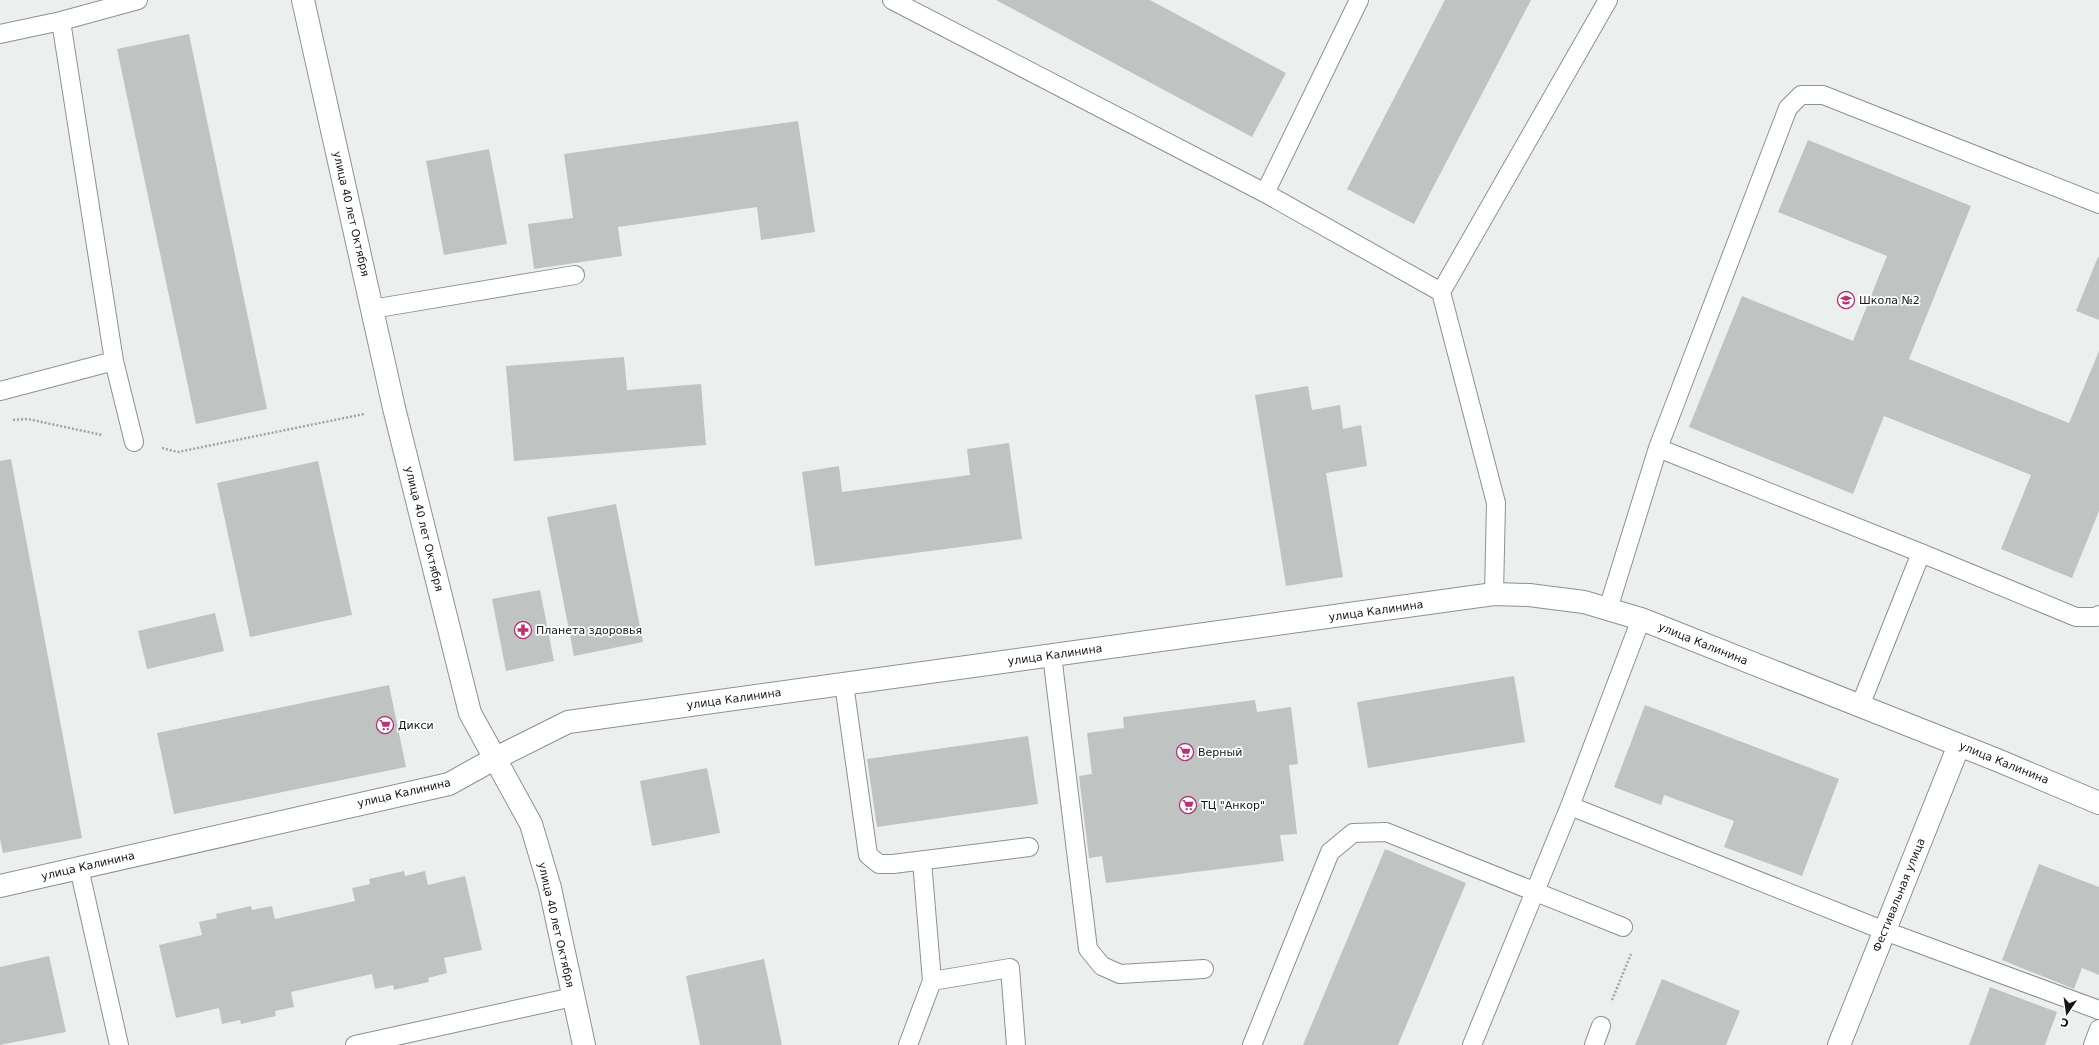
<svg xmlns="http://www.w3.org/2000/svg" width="2099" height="1045" font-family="'DejaVu Sans',sans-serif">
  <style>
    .building { fill: #bfc4c3 }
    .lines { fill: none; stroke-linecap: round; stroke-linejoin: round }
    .lane-casing { stroke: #8d9190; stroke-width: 20 }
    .street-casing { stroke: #8d9190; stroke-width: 24 }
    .path { stroke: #a0a4a3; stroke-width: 2.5; stroke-dasharray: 2 2; stroke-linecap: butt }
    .lane { stroke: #fff; stroke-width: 18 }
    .street { stroke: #fff; stroke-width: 22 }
    .labels { text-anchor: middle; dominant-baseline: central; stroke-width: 3.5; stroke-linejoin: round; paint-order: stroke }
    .street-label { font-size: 11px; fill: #151717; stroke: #fff }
    .poi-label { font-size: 11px; fill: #151717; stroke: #fff; text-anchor: start }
  </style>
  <rect width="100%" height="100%" fill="#ebf0ee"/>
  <path class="building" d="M996 0H1150L1286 73 1252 137Z
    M1445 0H1531L1414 224 1347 189Z
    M189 34 267 409 196 424 117 49Z
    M798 121 815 232 761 240 757 207 618 227 622 256 534 269 528 224 573 218 564 154Z
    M1808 140 1971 206 1909 359 2069 423 2099 351V511L2072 578 2001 549 2031 475 1884 416 1853 494 1689 427 1742 296 1853 341 1887 256 1778 212Z
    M489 149 507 244 444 255 426 161Z
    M2098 257 2099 258V320L2076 311Z
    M624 357 627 390 701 384 706 445 514 461 506 366Z
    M1308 386 1312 410 1340 405 1343 429 1361 425 1367 466 1326 473 1343 577 1286 586 1255 395Z
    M1009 443 1022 539 815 566 802 472 839 466 842 492 970 475 967 449Z
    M11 459 82 838 3 853 0 839V461Z
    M318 461 352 615 250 637 217 483Z
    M616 504 643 642 574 656 547 517Z
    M540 590 554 661 506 671 492 599Z
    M215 613 224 651 147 669 138 631Z
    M1514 676 1525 742 1368 768 1357 702Z
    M389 685 406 767 174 814 157 733Z
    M1255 700 1257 712 1291 707 1298 764 1289 765 1297 834 1280 835 1284 861 1106 883 1102 856 1089 858 1079 776 1092 774 1087 733 1124 728 1123 717Z
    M1645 705 1839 779 1802 876 1724 847 1734 821 1664 795 1661 805 1614 787Z
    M1028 736 1038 804 877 827 867 759Z
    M707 768 720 833 652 846 640 781Z
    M1385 849 1466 883 1398 1045H1303Z
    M2039 864 2099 887V975L2082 968 2074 989 2002 960Z
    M404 871 405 876 425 871 428 885 465 876 482 950 444 958 447 973 428 978 429 982 411 986 394 990 393 985 375 989 372 974 291 992 294 1007 275 1011 276 1016 241 1024 240 1020 222 1024 219 1008 176 1018 159 945 202 935 199 922 217 918 216 914 251 906 252 910 272 906 275 919 355 901 352 888 370 884 369 879Z
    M49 956 66 1032 0 1045V967Z
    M764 959 782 1045H700L686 976Z
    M1662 979 1740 1011 1726 1045H1635Z
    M1990 987 2057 1012 2045 1045H1969Z"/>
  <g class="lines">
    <g class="lane-casing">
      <path id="lane" d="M892 0 1265 193 1441 292 1496 503 1494 594
        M61 21 114 361 134 442
        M0 34 61 21 138 0
        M1265 193 1359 0
        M1441 292 1608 0
        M372 309 575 275
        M0 391 114 361
        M1658 448 1921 553 1860 706
        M1921 553 2076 617H2096L2099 615
        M1608 609 1658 448 1788 108 1801 95H1823L2099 204
        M1052 655 1088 949 1102 966 1120 974 1204 969
        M844 684 868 855 879 864H893L1029 847
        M1570 806 1885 931 2099 1010
        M922 861 932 981
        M79 868 119 1045
        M355 1045 573 997
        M908 1045 932 981 1010 968 1016 1045
        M1252 1045 1330 852 1353 833 1386 832 1623 927
        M1472 1045 1570 806 1641 619
        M1594 1045 1601 1026
        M2093 1045 2099 1029"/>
    </g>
    <g class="street-casing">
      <path id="street" d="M303 0 394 408 470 713 531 824 550 888 584 1045
        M0 886 449 784 494 759 568 722 1494 594 1529 595 1584 602 1641 619 1997 760 2099 803
        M1839 1045 1959 745"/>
    </g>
    <path class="path" d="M13 420 28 419 102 435
      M162 448 178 452 364 414
      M1612 1000 1631 954"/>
    <use href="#lane" class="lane"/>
    <use href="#street" class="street"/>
  </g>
  <defs>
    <g id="school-ring" transform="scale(0.9)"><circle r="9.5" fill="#fff" stroke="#b93273" stroke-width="1.5"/><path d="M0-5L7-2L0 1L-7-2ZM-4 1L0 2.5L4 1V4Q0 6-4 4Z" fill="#b93273"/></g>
    <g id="pharmacy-ring" transform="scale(0.9)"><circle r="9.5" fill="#fff" stroke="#b93273" stroke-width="1.5"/><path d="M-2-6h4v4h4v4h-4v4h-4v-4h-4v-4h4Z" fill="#b93273"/></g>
    <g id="supermarket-ring" transform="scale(0.9)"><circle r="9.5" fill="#fff" stroke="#b93273" stroke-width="1.5"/><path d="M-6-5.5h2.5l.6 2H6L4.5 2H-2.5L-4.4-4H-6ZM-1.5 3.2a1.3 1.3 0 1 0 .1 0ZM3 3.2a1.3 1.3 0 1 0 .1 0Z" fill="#b93273"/></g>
  </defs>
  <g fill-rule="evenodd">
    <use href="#school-ring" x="1846" y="300"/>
    <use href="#pharmacy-ring" x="523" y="630"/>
    <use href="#supermarket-ring" x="385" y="725"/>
    <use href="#supermarket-ring" x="1185" y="752"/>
    <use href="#supermarket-ring" x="1188" y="805"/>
  </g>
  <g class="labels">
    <g class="street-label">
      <text transform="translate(351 214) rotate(77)">улица 40 лет Октября</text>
      <text transform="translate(424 529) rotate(76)">улица 40 лет Октября</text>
      <text transform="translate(1376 611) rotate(-8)">улица Калинина</text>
      <text transform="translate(1703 644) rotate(22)">улица Калинина</text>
      <text transform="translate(1055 655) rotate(-8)">улица Калинина</text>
      <text transform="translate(734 699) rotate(-8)">улица Калинина</text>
      <text transform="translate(2004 763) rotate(22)">улица Калинина</text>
      <text transform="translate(404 793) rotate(-13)">улица Калинина</text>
      <text transform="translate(88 866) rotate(-13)">улица Калинина</text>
      <text transform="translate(1899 895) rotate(-68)">Фестивальная улица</text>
      <text transform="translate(556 925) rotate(77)">улица 40 лет Октября</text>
    </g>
    <g class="poi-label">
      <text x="1859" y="300">Школа №2</text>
      <text x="536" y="630">Планета здоровья</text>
      <text x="398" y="725">Дикси</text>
      <text x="1198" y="752">Верный</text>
      <text x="1201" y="805">ТЦ "Анкор"</text>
    </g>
  </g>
  <g transform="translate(2067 1013) rotate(193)" stroke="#ffffff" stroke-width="3" paint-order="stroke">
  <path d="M0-3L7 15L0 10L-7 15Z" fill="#151717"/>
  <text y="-6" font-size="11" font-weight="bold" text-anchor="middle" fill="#151717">С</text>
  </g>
</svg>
